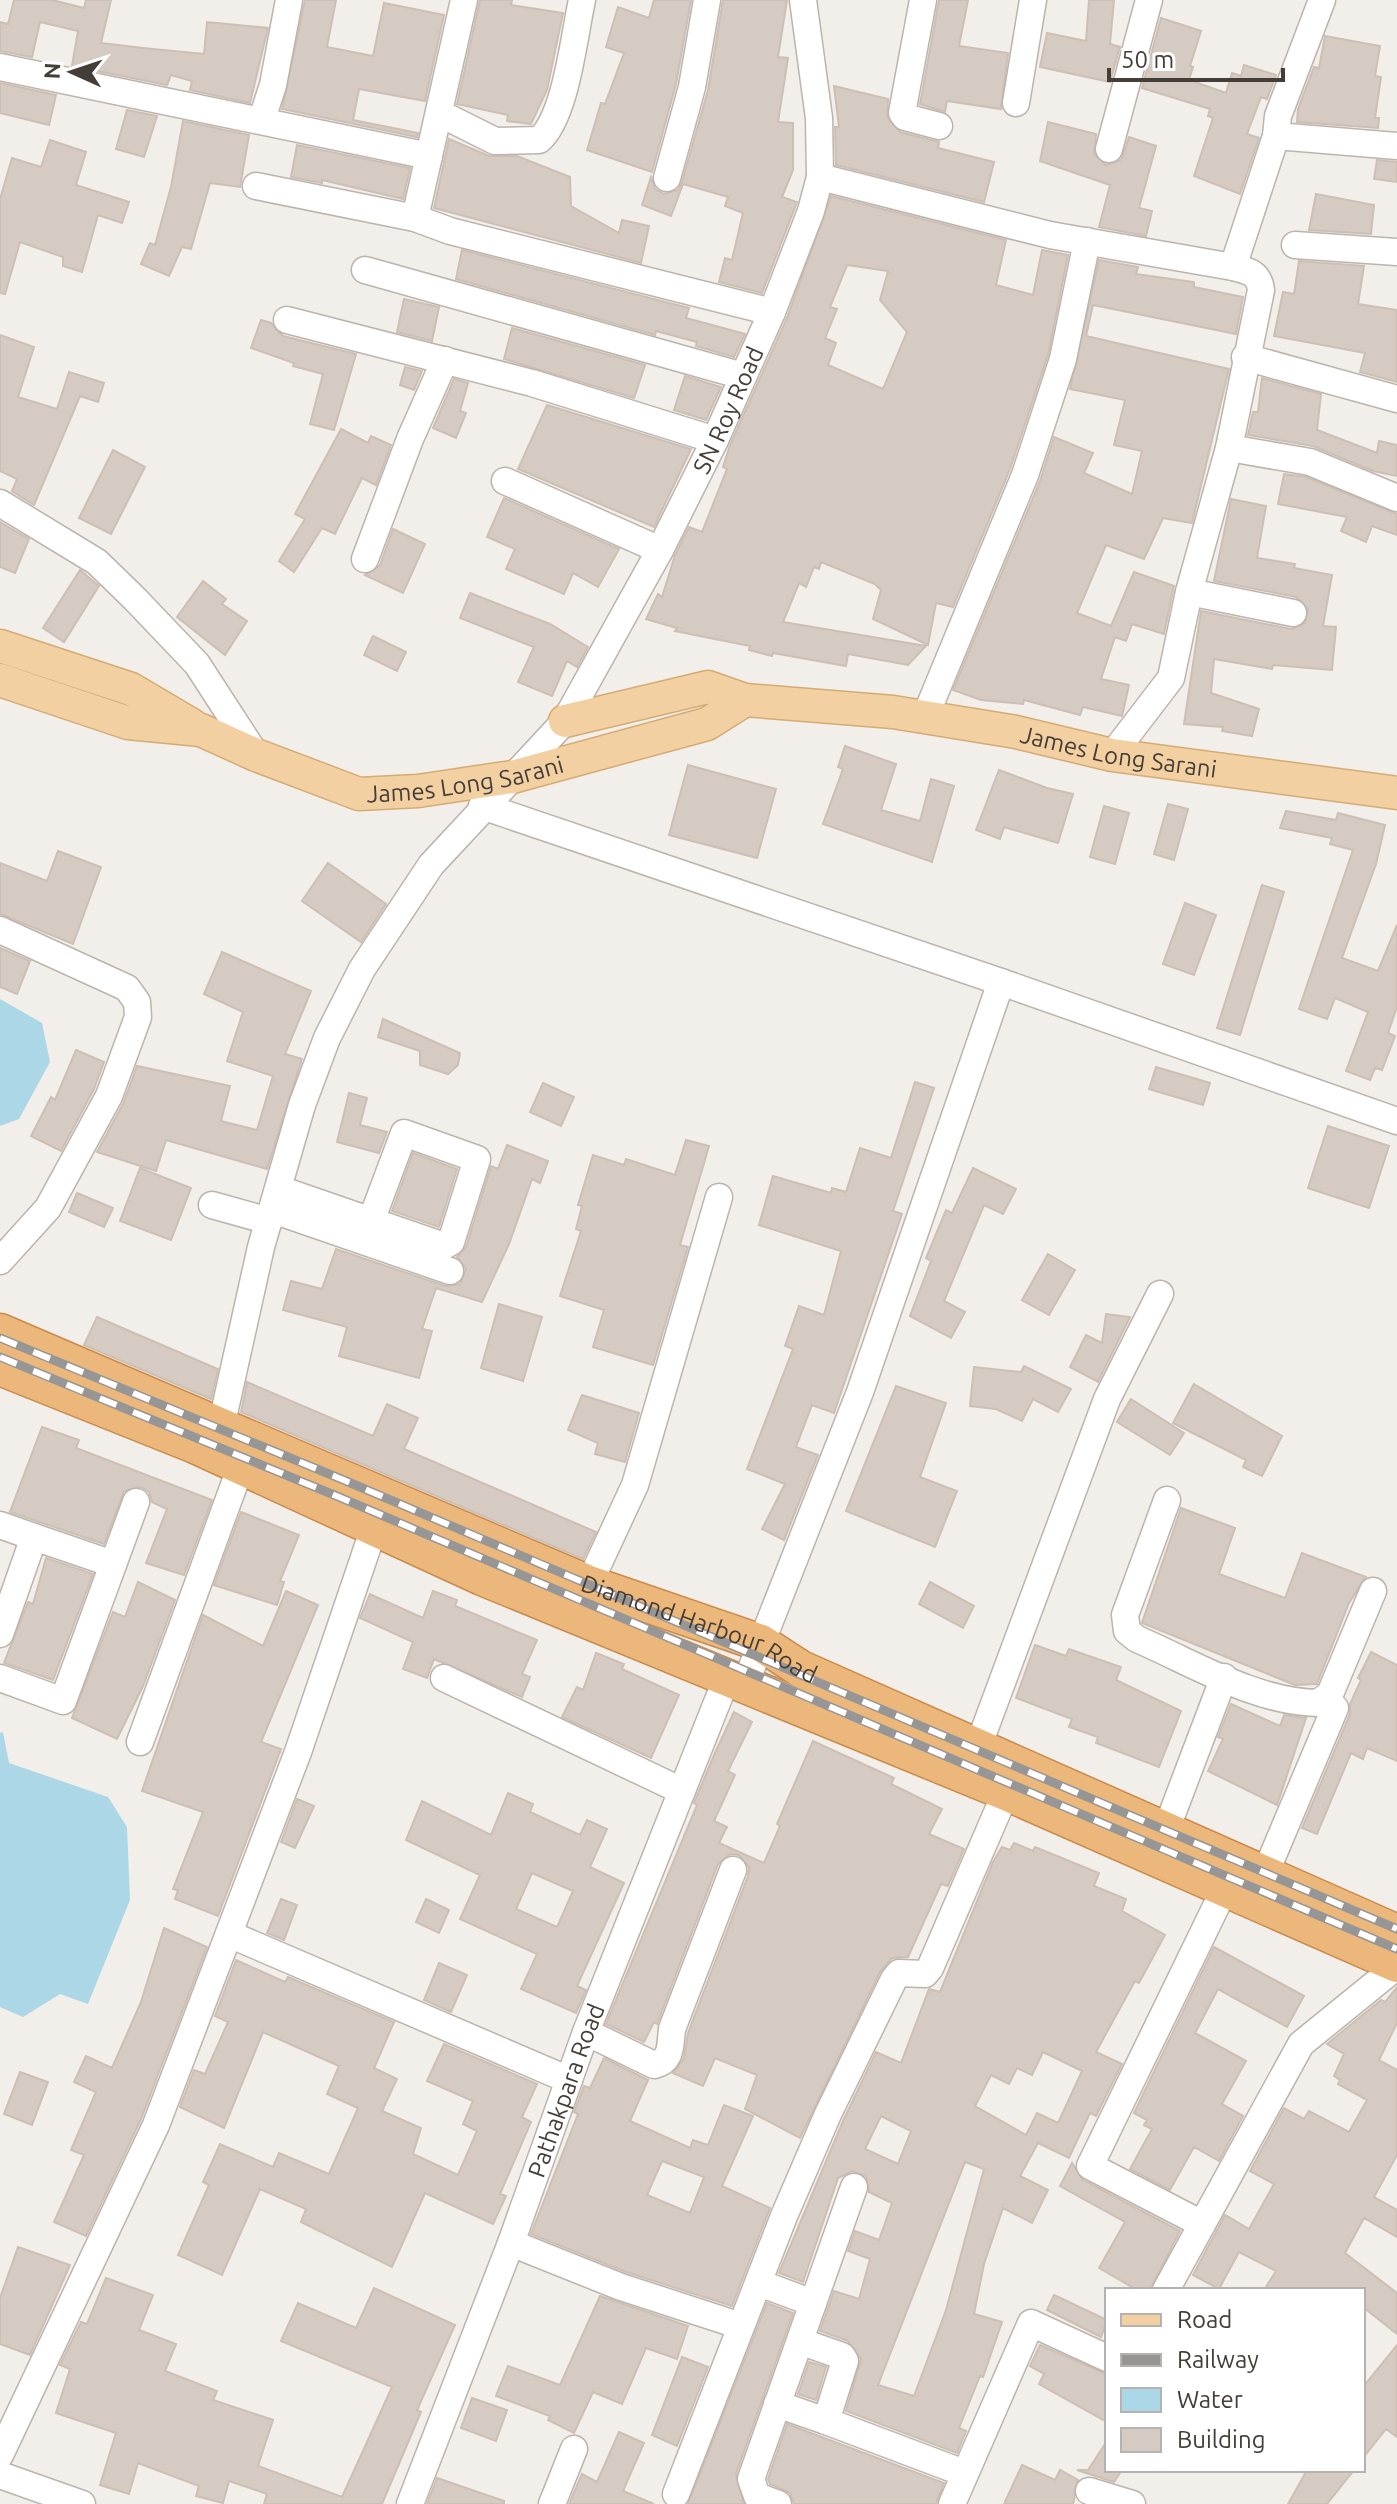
<svg xmlns="http://www.w3.org/2000/svg" width="1397" height="2504" font-family="Ubuntu,sans-serif">
  <style>
    .water { fill: #acd7e7 }
    .building { fill: #d5cbc2; stroke: #ccbfb4; stroke-width: 2; fill-rule: evenodd }
    .lines { fill: none; stroke-linecap: round; stroke-linejoin: round }
    .minor-casing { stroke: #bdb4ac; stroke-width: 29 }
    .major-casing { stroke: #d5ab74; stroke-width: 35 }
    .highway-casing { stroke: #ca8a4b; stroke-width: 39 }
    .minor { stroke: #fff; stroke-width: 26 }
    .major { stroke: #f2d0a2; stroke-width: 32 }
    .highway { stroke: #ecb77a; stroke-width: 36 }
    .rail-casing { stroke: #969696; stroke-width: 9 }
    .rail { stroke: #fff; stroke-width: 6; stroke-dasharray: 18; stroke-linecap: butt }
    .labels { text-anchor: middle; dominant-baseline: central; stroke-width: 8; stroke-linejoin: round; paint-order: stroke }
    .street-label { font-size: 24px; fill: #453e38; stroke: #fff }
  </style>
  <rect width="100%" height="100%" fill="#f2eee9"/>
  <path class="water" d="M0 999 42 1023 50 1062 19 1119 0 1126Z
    M3 1732 9 1763 108 1797 127 1827 130 1900 88 2004 60 1994 23 2017 0 2007V1733Z"/>
  <path class="building" d="M14 0H52L84 8 86 0H111L101 43 143 48 204 54 207 22 268 28 250 103 190 90 192 81 171 75 167 85 72 66 78 31 40 22 32 57 0 51V22L8 24Z
    M305 0H336L327 47 373 56 384 3 444 15 425 101 359 89 353 120 418 133 417 137 282 109Z
    M480 0H512L511 5 563 13 547 90 531 124 507 121 508 115 457 104Z
    M654 0H691L676 84 652 172 587 150 601 103 605 104 624 53 606 47 618 7 649 18Z
    M723 0H787L778 57 788 58 778 122 793 123V170L782 197 797 202 762 293 719 282 725 258 732 260 743 213 725 206 728 197 683 184 671 216 642 205 651 177 655 189 664 194 678 190 682 182 708 90Z
    M939 0H968L959 46 1008 53 1001 109 947 101 945 112 920 104Z
    M1089 0H1114L1110 44 1120 47 1110 82 1040 67 1047 33 1086 41Z
    M1161 18 1201 31 1190 66 1193 67 1189 80 1226 93 1232 73 1241 76 1244 65 1276 75 1267 99 1261 97 1247 134 1259 138 1240 194 1194 176 1213 118 1208 116 1210 109 1142 88Z
    M1325 36 1380 46 1375 76 1381 77 1375 118H1379L1378 128 1297 122 1298 109 1314 67 1319 68Z
    M0 83 56 95 49 125 0 113Z
    M834 86 888 99 887 117 900 132 939 142 938 148 994 162 984 202 836 165 835 127H839Z
    M127 110 157 116 144 157 116 149Z
    M183 121 249 135 240 187 210 183 191 249 182 247 169 276 141 264 150 243 155 245 171 187Z
    M1048 122 1096 134 1094 154 1106 165 1121 160 1129 137 1156 146 1139 208 1152 211 1146 236 1099 227 1110 185 1040 161Z
    M449 139 489 156H517L570 177 571 206 619 233 622 220 649 226 641 263 434 208Z
    M50 140 86 152 76 185 129 202 122 223 98 215 82 272 63 266V257L20 242 5 294 0 293V199L12 158 41 167Z
    M297 145 410 168 403 199 322 180V183L291 177Z
    M1377 160 1397 162V182L1374 179Z
    M1316 194 1374 205 1371 234 1309 230Z
    M831 196 1006 240 996 285 1033 295 1042 250 1068 255 1048 355 1010 469 953 607 936 603 928 645 873 619 881 590 875 584 821 562 819 569 814 567 806 587 799 583 783 622 926 646 908 665 848 654 846 666 773 653 772 656 749 650 750 646 675 631 677 628 646 619 658 594 662 597 675 555 689 527 702 532 727 469 723 467 730 445 787 318ZM847 265 888 271 880 300 907 332 883 389 828 365 836 343 825 338 837 309 830 307Z
    M462 250 689 308 686 318 745 334 734 357 696 346 697 342 656 331 655 335 456 279Z
    M1099 260 1138 267 1136 274 1194 282V287L1243 297 1236 334 1093 305 1086 336 1229 369 1192 523 1163 518 1144 559 1106 545 1077 613 1111 626 1134 572 1174 586 1164 634 1132 624 1126 641 1115 637 1101 679 1129 685 1122 716 1083 707 1080 715 1024 700 1023 704 981 700 953 690 1040 481 1054 437 1093 453 1084 473 1132 494 1142 451 1114 445 1125 400 1070 389Z
    M1299 261 1364 266 1358 304 1397 310V382L1360 372 1365 353 1274 336 1283 292 1294 294Z
    M404 299 439 307 432 341 397 332Z
    M261 320 271 323 283 336 356 354 334 430 310 424 323 374 293 366 294 363 251 348Z
    M512 328 645 365 634 398 504 359Z
    M0 335 34 347 18 397 57 409 69 372 104 383 98 402 80 396 34 505 12 491 17 479 0 471Z
    M405 367 422 371 414 390 400 385Z
    M685 376 721 387 706 420 674 410Z
    M1262 378 1321 394 1317 430 1377 453 1379 441 1397 445V476L1373 471 1313 446 1248 435 1253 412H1258Z
    M454 379 468 383 460 411 466 413 456 438 433 428Z
    M547 405 691 449 654 527 518 469Z
    M341 429 368 443 371 436 391 445 376 485 362 478 335 534 322 528 294 572 279 561 305 519 295 514Z
    M113 450 145 467 111 534 79 518Z
    M1284 474 1306 477 1397 514V535L1372 526 1366 542 1341 531 1347 517 1278 504Z
    M504 498 619 549 598 587 573 573 564 594 506 569 515 549 487 537Z
    M1231 499 1266 506 1257 558 1295 564 1294 568 1332 575 1323 626 1336 627 1332 670 1273 665 1272 669 1214 659 1211 693 1259 709 1252 736 1222 731 1223 727 1184 724 1201 611 1291 629 1305 623 1308 609 1296 597 1214 581Z
    M0 522 29 539 15 573 0 567Z
    M393 529 425 544 403 593 365 575 380 565Z
    M80 570 99 586 64 642 43 628Z
    M203 581 226 599 222 604 247 621 225 655 177 617Z
    M470 593 550 624 588 647 577 667 567 661 552 696 518 682 534 647 460 618Z
    M373 636 406 652 397 671 364 655Z
    M845 746 896 764 881 810 920 821 931 779 954 786 932 862 823 824 843 769 838 767Z
    M688 765 776 789 757 858 669 835Z
    M999 770 1047 788 1073 794 1058 843 1004 827 1000 839 976 830Z
    M1168 804 1188 809 1174 860 1154 854Z
    M1104 806 1129 813 1115 864 1090 857Z
    M1286 811 1336 820 1338 813 1385 825 1376 864 1342 958 1378 971 1397 925V1007L1388 1033 1395 1036 1382 1070 1375 1068 1370 1080 1346 1071 1368 1012 1335 998 1327 1019 1299 1009 1353 850 1330 844 1332 838 1280 828Z
    M58 851 101 867 73 944 0 914V863L47 881Z
    M328 863 386 904 361 942 302 901Z
    M1262 885 1284 892 1240 1035 1217 1028Z
    M1185 903 1216 915 1194 975 1163 964Z
    M0 948 30 961 17 994 0 987Z
    M222 952 311 991 285 1054 302 1059 267 1169 166 1140 156 1171 97 1152 123 1104 137 1066 230 1086 221 1121 257 1130 273 1076 227 1061 243 1012 204 994Z
    M383 1019 460 1053 458 1065 448 1074 420 1065V1051L378 1037Z
    M76 1050 104 1062 94 1089 61 1151 31 1136 51 1097 55 1100Z
    M1156 1067 1210 1083 1203 1105 1149 1089Z
    M915 1082 934 1088 893 1211 902 1214 834 1413 812 1405 796 1447 818 1455 784 1540 762 1529 785 1484 747 1469 793 1349 785 1346 799 1306 824 1315 841 1251 759 1225 773 1176 831 1193 832 1188 846 1192 860 1148 891 1158Z
    M543 1083 574 1097 561 1126 530 1112Z
    M349 1093 367 1098 360 1125 387 1132 379 1153 337 1142Z
    M1328 1126 1389 1146 1369 1208 1308 1188Z
    M686 1140 709 1146 680 1245 688 1247 653 1365 593 1347 604 1310 560 1296 581 1231 576 1229 582 1206 578 1205 593 1155 624 1165 626 1159 675 1175Z
    M507 1145 548 1161 540 1183 532 1179 509 1244 482 1302 436 1288 422 1329 432 1331 419 1378 339 1356 347 1327 283 1310 291 1281 322 1289 336 1249 445 1286 460 1284 466 1269 457 1257 466 1247 491 1166 498 1169Z
    M413 1153 457 1169 439 1227 392 1211Z
    M140 1168 191 1188 171 1240 120 1221Z
    M973 1168 1016 1189 1003 1214 984 1205 944 1301 965 1312 951 1338 910 1316 931 1261 926 1258 946 1210 952 1213Z
    M77 1193 113 1208 104 1227 69 1212Z
    M1048 1254 1075 1270 1049 1315 1022 1300Z
    M499 1304 542 1317 523 1381 481 1368Z
    M1106 1314 1130 1317 1098 1382 1070 1367 1086 1335 1102 1343Z
    M97 1317 218 1369 211 1399 84 1345Z
    M1024 1366 1071 1389 1058 1412 1033 1399 1022 1421 996 1409 970 1406 974 1367 1021 1372Z
    M247 1382 373 1436 387 1404 418 1418 404 1449 596 1532 583 1559 241 1412Z
    M1194 1384 1282 1436 1262 1476 1243 1467 1246 1460 1173 1423Z
    M896 1386 946 1403 920 1477 957 1491 935 1547 846 1511Z
    M582 1395 639 1413 625 1462 595 1454 598 1443 568 1430Z
    M1131 1399 1184 1433 1170 1455 1117 1422Z
    M42 1427 79 1440 76 1448 212 1500 184 1575 146 1563 167 1509 152 1502 149 1492 141 1487 124 1491 104 1544 10 1512Z
    M1181 1508 1235 1528 1219 1574 1285 1598 1302 1553 1366 1577 1349 1603 1317 1684 1295 1685 1142 1623Z
    M241 1512 299 1535 280 1581 284 1582 277 1605 214 1585Z
    M46 1558 93 1574 53 1680 4 1663 28 1602 33 1604Z
    M138 1582 175 1600 143 1686 117 1739 72 1718 113 1612 125 1617Z
    M930 1582 974 1606 963 1628 919 1604Z
    M286 1591 318 1605 261 1742 281 1749 218 1916 175 1899 178 1890 173 1889 203 1812 142 1791 203 1615 263 1646Z
    M433 1591 457 1600 455 1606 537 1640 522 1674 530 1677 522 1697 434 1659 427 1678 403 1669 413 1642 360 1618 370 1594 423 1618Z
    M1035 1645 1066 1656 1069 1649 1121 1667 1116 1680 1181 1711 1159 1767 1096 1743 1098 1737 1069 1727 1072 1719 1016 1698Z
    M1371 1652 1397 1665V1761L1367 1748 1363 1759 1351 1753 1317 1834 1302 1828 1350 1714V1704L1361 1680 1358 1678Z
    M596 1653 624 1664 622 1669 679 1695 651 1758 562 1717 577 1687 583 1690Z
    M1231 1704 1280 1726 1284 1715 1306 1718 1277 1805 1208 1771 1223 1739 1218 1737Z
    M734 1712 752 1722 728 1771 735 1775 714 1821 727 1827 719 1843 764 1863 780 1826 777 1824 813 1741 894 1778 891 1784 942 1809 929 1834 964 1849 948 1886 941 1884 908 1957 892 1958 880 1972 800 2138 745 2109 757 2075 715 2058 703 2086 673 2073 684 2058 688 2033 748 1876 749 1867 739 1855 730 1854 718 1864 657 2024 654 2022 644 2042 606 2024 697 1805 694 1803 714 1755Z
    M508 1793 533 1804 530 1812 580 1835 587 1820 607 1829 590 1867 624 1883 577 1986 586 1990 576 2013 521 1989 537 1954 460 1919 480 1875 406 1840 422 1801 491 1835ZM532 1873 573 1891 557 1927 516 1909Z
    M297 1799 314 1806 295 1848 281 1842Z
    M1014 1843 1033 1851 1035 1847 1099 1873 1094 1886 1126 1899 1122 1911 1165 1935 1139 1983 1135 1981 1096 2052 1122 2064 1096 2116 1090 2113 1069 2158 1038 2143 1020 2176 1048 2190 1032 2223 1003 2208 984 2264 974 2314 1002 2322 983 2377 980 2376 959 2428 966 2431 957 2453 846 2411 861 2359 848 2341 820 2331 834 2291 859 2299 870 2259 848 2251 855 2231 879 2240 892 2203 869 2192 866 2176 852 2171 838 2178 803 2282 779 2273 843 2121 876 2052 901 2063 929 1989 940 1992 993 1862 1002 1847 1010 1850ZM1043 2052 1082 2071 1058 2123 1037 2113 1026 2135 975 2106 991 2075 1009 2084 1017 2068 1032 2075ZM881 2116 911 2131 898 2164 865 2149ZM965 2162 984 2169 946 2310 914 2396 878 2385Z
    M281 1899 297 1905 284 1940 267 1933Z
    M426 1899 449 1910 439 1933 416 1922Z
    M164 1928 207 1947 141 2119 86 2236 54 2222 84 2155 71 2150 96 2092 74 2082 86 2056 112 2068 141 2002Z
    M1214 1947 1304 1996 1287 2027 1218 1989 1195 2033 1246 2061 1222 2104 1243 2116 1219 2161 1194 2147 1170 2190 1130 2169 1152 2129 1144 2125 1147 2120 1134 2113Z
    M236 1960 285 1982 288 1977 394 2022 374 2068 397 2079 382 2111 421 2128 413 2154 458 2175 477 2131 463 2124 473 2101 427 2081 444 2044 537 2084 522 2117 531 2122 500 2194 506 2196 493 2224 425 2193 392 2267 301 2222 306 2209 260 2189 222 2275 178 2255 209 2185 203 2182 220 2144 273 2167 279 2153 329 2174 358 2108 327 2094 339 2066 263 2032 224 2128 180 2107 194 2070 205 2074 228 2022 215 2016Z
    M439 1963 467 1975 451 2012 424 2000Z
    M1397 1987V2023L1379 2060 1397 2070V2155L1374 2197 1397 2210V2237L1364 2218 1345 2253 1397 2293V2334L1363 2307V2290H1264L1276 2271 1239 2252 1219 2289 1193 2275 1225 2215 1249 2229 1274 2184 1250 2171 1284 2108 1304 2119 1309 2111 1349 2132 1367 2100 1338 2084 1340 2080 1334 2076 1344 2054 1327 2044 1381 2000 1385 2002Z
    M604 2058 648 2080 630 2121 690 2148 693 2140 708 2145 724 2105 753 2116 722 2186 770 2208 732 2306 626 2272 531 2234 578 2114 574 2112 584 2086 590 2088ZM662 2161 704 2177 690 2213 647 2195Z
    M20 2072 48 2082 32 2125 4 2114Z
    M1072 2163 1083 2180 1180 2231 1150 2290H1137L1099 2268 1125 2222 1060 2186Z
    M18 2247 70 2265 30 2355 0 2344V2298Z
    M106 2278 153 2295 139 2330 176 2344 165 2371 217 2391 213 2400 273 2420 258 2466 342 2497 392 2387 281 2341 298 2303 356 2328 374 2288 455 2325 417 2410 421 2412 382 2504H264L267 2494 229 2481 223 2503 196 2496 199 2486 138 2463 129 2494 100 2485 116 2433 56 2413 70 2369 60 2365 81 2322 87 2324Z
    M1054 2295 1107 2320 1101 2337 1047 2310Z
    M600 2296 688 2326 677 2359 646 2348 622 2404 593 2392 574 2433 548 2420 550 2416 496 2396 508 2366 560 2385Z
    M767 2303 793 2313 736 2474 744 2504H688Z
    M1040 2345 1107 2374V2422L1039 2384 1044 2374 1030 2366Z
    M1397 2345V2437L1386 2429 1363 2458V2387Z
    M682 2357 708 2367 677 2446 652 2435Z
    M809 2362 826 2367 816 2400 798 2394Z
    M472 2398 507 2410 496 2441 461 2428Z
    M787 2424 944 2483 936 2504H794L790 2493 770 2484 768 2479Z
    M619 2432 644 2443 623 2491 654 2504H569L582 2474 597 2482Z
    M1107 2441V2470H1122L1114 2482 1077 2470H1088Z
    M1022 2465 1055 2480 1060 2470 1078 2480 1073 2504H1004Z
    M1307 2470H1354L1327 2504H1288Z
    M437 2478 504 2501V2504H427Z"/>
  <g class="lines">
    <g class="minor-casing">
      <g id="minor">
        <path d="M923 0 902 113 905 117 939 126"/>
        <path d="M0 67 429 156"/>
        <path d="M1016 103 1033 0"/>
        <path d="M439 113 495 141 539 140C566 117 574 36 582 0"/>
        <path d="M262 119 273 85 289 0"/>
        <path d="M1276 136 1397 146"/>
        <path d="M1109 149 1149 0"/>
        <path d="M820 177 1050 235 1233 267C1249 271 1259 273 1261 290L1229 448 1189 592 1171 678 1112 755"/>
        <path d="M667 178 692 87 707 0"/>
        <path d="M256 186 415 218 450 231 772 312"/>
        <path d="M415 218 464 0"/>
        <path d="M1295 245 1397 252"/>
        <path d="M1233 267 1276 136 1278 116 1322 0"/>
        <path d="M365 270 743 376"/>
        <path d="M287 320 532 383 715 440"/>
        <path d="M1245 357 1397 399"/>
        <path d="M1229 448 1310 462 1397 498"/>
        <path d="M505 481 660 550"/>
        <path d="M0 503 97 562 135 599 197 664 256 755"/>
        <path d="M365 559 410 439 445 360"/>
        <path d="M1189 592 1293 613"/>
        <path d="M925 717 1025 475 1063 359 1087 241"/>
        <path d="M482 806 1001 982 1397 1121"/>
        <path d="M0 930 127 988 137 1002 138 1017 109 1096 48 1208 0 1261"/>
        <path d="M279 1189C334 1208 389 1227 444 1246L451 1242 477 1159 404 1133 371 1221"/>
        <path d="M212 1205 269 1221"/>
        <path d="M273 1210 450 1271"/>
        <path id="s1" d="M221 1427 261 1247 302 1105 327 1038 362 969 431 865 565 721 660 550 715 440 772 312 811 211 820 177 819 118 803 0"/>
        <path d="M1167 1500 1125 1615 1127 1631 1137 1639C1193 1663 1255 1702 1318 1703L1330 1694 1373 1591"/>
        <path d="M0 1525 34 1537 0 1634"/>
        <path d="M34 1537 113 1564"/>
        <path d="M589 1584 635 1485 719 1197"/>
        <path d="M0 1678 63 1701 136 1502"/>
        <path d="M444 1678 682 1791"/>
        <path d="M744 1687 860 1392 1001 982"/>
        <path d="M140 1742 241 1466"/>
        <path d="M978 1747 1107 1399 1160 1294"/>
        <path d="M1166 1830 1224 1677"/>
        <path d="M1265 1874 1335 1708"/>
        <path d="M229 1934 569 2080"/>
        <path d="M586 2032 654 2065C672 2061 670 2046 672 2029L733 1870"/>
        <path d="M1202 2224 1090 2166 1225 1888"/>
        <path d="M511 2243 621 2287 741 2326"/>
        <path d="M759 2283 813 2303"/>
        <path d="M1166 2290 1301 2044 1397 1966"/>
        <path d="M802 2342 842 2356 845 2361 826 2421 964 2473"/>
        <path d="M777 2404 826 2421"/>
        <path d="M0 2455 156 2125 298 1752 374 1528"/>
        <path d="M0 2475 82 2504"/>
        <path d="M1089 2491 1132 2504"/>
        <path d="M676 2494 784 2216 828 2114 894 1979 899 1973 925 1974 930 1968 1006 1792"/>
        <path id="s2" d="M410 2504 511 2243 586 2032 726 1680"/>
        <path d="M552 2504 574 2449"/>
        <path d="M778 2504 757 2496 751 2479 854 2187"/>
        <path d="M952 2504 1031 2323 1107 2358"/>
      </g>
    </g>
    <g class="major-casing">
      <g id="major">
        <path d="M0 646 131 689 192 725"/>
        <path id="s3" d="M0 680 128 723 201 730 256 755 359 794 418 791 512 777 707 724 745 700"/>
        <path id="s4" d="M565 721 708 687 745 700 893 712 1016 732 1112 755 1397 793"/>
      </g>
    </g>
    <g class="highway-casing">
      <g id="highway">
        <path id="s5" d="M0 1332 589 1584 761 1643 801 1669 1397 1933"/>
        <path d="M0 1367 195 1445 482 1577 1006 1792 1397 1964"/>
      </g>
    </g>
    <use href="#minor" class="minor"/>
    <use href="#major" class="major"/>
    <use href="#highway" class="highway"/>
    <g class="rail-casing">
      <path id="rail" d="M0 1338 346 1481 1397 1929
        M0 1357 339 1497 1397 1949"/>
    </g>
    <use href="#rail" class="rail"/>
  </g>
  <g class="labels">
    <g class="street-label">
      <text stroke="none"><textPath href="#s1" startOffset="1154">SN Roy Road</textPath></text>
      <text stroke="none"><textPath href="#s4" startOffset="564">James Long Sarani</textPath></text>
      <text stroke="none"><textPath href="#s3" startOffset="486">James Long Sarani</textPath></text>
      <text stroke="none"><textPath href="#s5" startOffset="760">Diamond Harbour Road</textPath></text>
      <text stroke="none"><textPath href="#s2" startOffset="442">Pathakpara Road</textPath></text>
    </g>
  </g>
  <rect x="1105" y="2288" width="260" height="184" fill="#ffffff" stroke="#b5b2af" stroke-width="2"/>
  <rect x="1121" y="2314" width="40" height="12" fill="#f2d0a2" stroke="#b5b2af" stroke-width="2"/>
  <text x="1177" y="2328" font-size="24" fill="#453e38">Road</text>
  <rect x="1121" y="2354" width="40" height="12" fill="#969696" stroke="#b5b2af" stroke-width="2"/>
  <text x="1177" y="2368" font-size="24" fill="#453e38">Railway</text>
  <rect x="1121" y="2388" width="40" height="24" fill="#acd7e7" stroke="#b5b2af" stroke-width="2"/>
  <text x="1177" y="2408" font-size="24" fill="#453e38">Water</text>
  <rect x="1121" y="2428" width="40" height="24" fill="#d5cbc2" stroke="#b5b2af" stroke-width="2"/>
  <text x="1177" y="2448" font-size="24" fill="#453e38">Building</text>
  <g transform="translate(72 72) rotate(273)" stroke="#ffffff" stroke-width="6" paint-order="stroke">
  <path d="M0-6L14 30L0 20L-14 30Z" fill="#453e38"/>
  <text y="-12" font-size="22" font-weight="bold" text-anchor="middle" fill="#453e38">N</text>
  </g>
  <path d="M1109 68v12h174v-12" fill="none" stroke="#453e38" stroke-width="4"/>
  <text x="1121" y="68" font-size="24" fill="#453e38" stroke="#ffffff" stroke-width="6" paint-order="stroke">50 m</text>
</svg>
